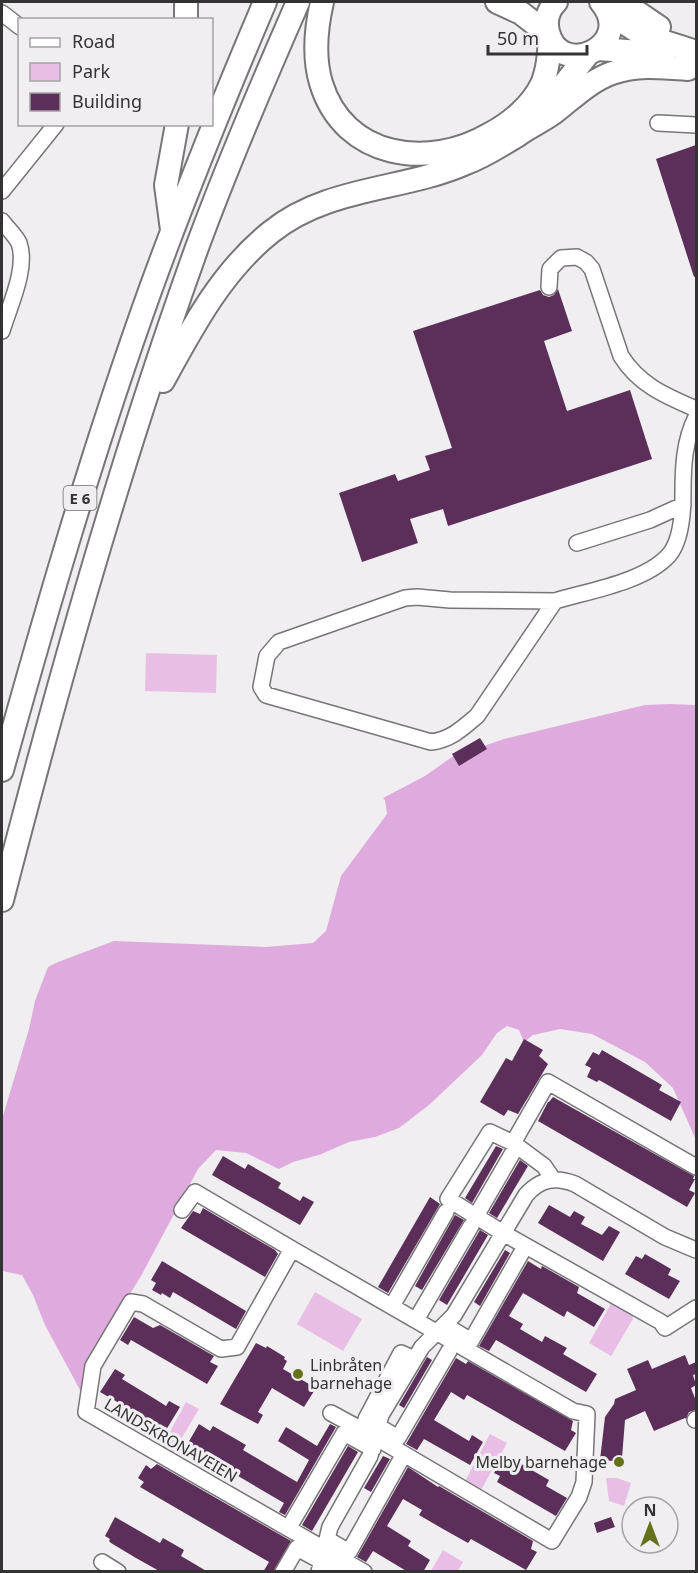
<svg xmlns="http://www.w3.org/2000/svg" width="698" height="1573" font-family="'Noto Sans',sans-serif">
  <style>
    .green { fill: #e8bee7 }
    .forest { fill: #dfaadd }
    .building { fill: #5b2f5a }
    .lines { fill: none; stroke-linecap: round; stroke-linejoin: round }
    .minor-casing { stroke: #777577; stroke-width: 18 }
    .highway-casing { stroke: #777577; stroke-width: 26 }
    .minor { stroke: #fff; stroke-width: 15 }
    .highway { stroke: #fff; stroke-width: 22 }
    .poi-dot { fill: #65721c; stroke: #f0eef0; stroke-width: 2 }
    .labels { text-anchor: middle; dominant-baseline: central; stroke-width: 6; stroke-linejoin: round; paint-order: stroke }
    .shield { fill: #f0eef0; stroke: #6c6b6c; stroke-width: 1.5 }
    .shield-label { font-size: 15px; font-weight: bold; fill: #333 }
    .poi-label { font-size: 16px; fill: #333; stroke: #f0eef0; text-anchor: start }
    .street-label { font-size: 16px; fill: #333; stroke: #f0eef0 }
  </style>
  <rect width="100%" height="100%" fill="#f0eef0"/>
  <path class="green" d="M146 653 217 655 216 693 145 691Z
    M315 1292 362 1319 343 1351 297 1324Z
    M613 1300 631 1310 633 1319 611 1356 589 1343Z
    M186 1402 199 1409 171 1456 160 1450Z
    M490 1434 507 1443 480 1492 464 1483Z
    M606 1478H617L631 1483 624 1506 609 1501Z
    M443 1550 463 1562 458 1571H431Z"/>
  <path class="forest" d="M671 704 696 705V1140L673 1088 645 1062 592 1034 560 1029 533 1035 524 1042 519 1030 507 1026 497 1033 482 1055 429 1105 399 1128 375 1137 349 1142 319 1155 293 1162 279 1169 246 1153 216 1150 198 1169 141 1276 118 1313 86 1401 45 1325 33 1295 22 1275 2 1271V1119L29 1029 35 1001 48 967 58 962 114 941 266 947 313 943 326 931 341 876 387 814 385 800 383 798 425 776 452 757 504 739 645 705Z"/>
  <path class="building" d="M696 145V276L694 277 656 159Z
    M558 289 572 331 544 341 567 411 630 390 652 459 448 526 443 509 410 519 418 543 362 562 339 493 395 474 398 481 430 470 425 456 452 448 413 331 540 290 543 295 549 297 554 295Z
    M480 738 487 749 459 766 452 754Z
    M524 1039 543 1050 539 1056 548 1064 518 1114 508 1110 504 1116 480 1102 506 1058 512 1061Z
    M602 1050 662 1085 659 1090 681 1102 671 1121 599 1080 597 1082 587 1077 591 1068 585 1065 593 1052 599 1055Z
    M553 1097 694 1176 693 1179H695L689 1190 695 1193 687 1207 538 1121 548 1102H549Z
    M496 1146 503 1149 472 1203 465 1198Z
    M223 1156 245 1169 248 1164 281 1183 278 1188 300 1201 303 1196 314 1202 300 1225 212 1175Z
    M520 1160 528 1166 497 1218 489 1213Z
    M430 1197 440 1204 388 1293 378 1287Z
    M549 1205 570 1217 574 1211 585 1217 581 1224 602 1235 609 1226 620 1232 603 1261 538 1223Z
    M203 1208 275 1250 278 1254 265 1277 181 1228 193 1211 200 1214Z
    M455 1215 464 1220 422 1290 415 1286Z
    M480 1230 488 1235 447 1305 439 1300Z
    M505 1250 510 1253 480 1306 474 1302Z
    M645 1254 671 1269 668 1275 680 1281 669 1299 625 1274 636 1256 642 1259Z
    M162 1261 246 1311 236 1329 173 1292 170 1298 162 1293 161 1295 152 1290 156 1283 151 1280Z
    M528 1261 541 1269 542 1266 579 1287 577 1293 605 1309 594 1327 567 1311 564 1317 523 1293 509 1316 523 1324 520 1329 542 1342 545 1336 567 1348 563 1354 597 1374 586 1392 496 1340 489 1351 479 1346Z
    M134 1317 153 1328 160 1325 214 1356 210 1362 218 1366 207 1384 131 1340 128 1345 120 1340Z
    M256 1343 266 1348 267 1346 285 1357 284 1359 287 1361 283 1369 316 1388 304 1407 272 1388 258 1412 263 1415 258 1424 220 1404Z
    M685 1355 689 1365 696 1362V1374L693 1375 696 1385 691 1388 696 1401V1410L689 1412 686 1419 685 1418 654 1431 645 1411 625 1420 622 1458 614 1459V1461L600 1460 605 1417 614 1404 615 1399 636 1390 627 1369 648 1360 652 1369Z
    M427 1357 432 1360 404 1408 399 1405Z
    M456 1358 466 1364 468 1361 573 1421 571 1430 576 1433 565 1451 467 1395 464 1400 451 1392 434 1420 469 1441 472 1435 483 1442 470 1465 424 1439 417 1450 406 1444Z
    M115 1369 125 1375 122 1379 155 1399 166 1406 169 1401 180 1407 166 1430 100 1392Z
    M199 1424 210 1431 213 1426 234 1438 246 1445 243 1450 297 1482 309 1460 278 1441 286 1427 317 1446 330 1424 336 1427 285 1515 279 1512 284 1503 192 1449 194 1446 188 1443Z
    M348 1446 358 1452 312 1531 302 1525Z
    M383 1456 390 1459 371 1492 364 1488Z
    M502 1460 513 1467 516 1461 549 1480 546 1486 567 1498 556 1516 497 1482 500 1476 494 1473Z
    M157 1464 291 1541 273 1572H263L269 1562 140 1487 144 1482 138 1478 146 1465 151 1469Z
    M408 1467 438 1487 439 1486 533 1541 531 1549 537 1552 526 1570 471 1539 468 1543 443 1529 419 1515 422 1510 403 1499 387 1526 411 1541 408 1546 430 1560 423 1572H408L373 1551 366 1562 357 1557Z
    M115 1517 160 1543 163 1538 184 1550 181 1556 208 1572H161L136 1558 111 1543 109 1541 110 1539 105 1536Z
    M611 1517 615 1527 597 1533 594 1523Z"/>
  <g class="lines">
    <g class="minor-casing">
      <path id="minor" d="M2 13 20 27
        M658 123 696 125
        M2 191 56 124
        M2 221C7 228 15 235 19 243 28 268 9 307 2 331
        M549 287 550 269 561 258 577 257 586 262 592 269 621 356C639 385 666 396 696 409
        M577 543 650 520 683 505
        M417 597 450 600 555 601 477 716C463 728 450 740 431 742L266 695 261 687 267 656 279 642 405 598Z
        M555 601C588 591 645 582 669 555 681 541 683 511 683 493 683 467 684 441 696 417
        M513 1143 490 1132 448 1199 503 1233 661 1322 665 1328 696 1308
        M553 1179 544 1166 513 1143 548 1082 696 1167
        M182 1210 195 1192 292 1249 237 1347 221 1349 143 1304 131 1302 93 1366 86 1412 364 1572
        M476 1216 512 1154
        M292 1249 573 1411 587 1414 584 1482 579 1497 552 1541 375 1437 331 1413
        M392 1306 446 1212
        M416 1320 471 1226
        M445 1325 471 1341 522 1252
        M414 1359 401 1353 366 1419 398 1438 449 1351
        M695 1420 696 1419
        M292 1522 344 1433 373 1449
        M332 1542 349 1552 404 1454
        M102 1562 118 1572
        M283 1572 297 1548 341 1572
        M319 1572 330 1527 370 1456 381 1415 422 1347 454 1315 526 1195C540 1179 555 1176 575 1184L665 1237 696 1250"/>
    </g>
    <g class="highway-casing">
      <path id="highway" d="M186 2V20
        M322 2C316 28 313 56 321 83 344 159 429 170 490 134 511 123 532 105 542 84 548 70 549 54 550 39
        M497 2 521 13 548 34
        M556 2C548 10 545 20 548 32 560 81 637 45 601 2
        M622 2 659 27
        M608 12 643 35 696 52
        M598 49 641 52 664 59
        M546 107 588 54
        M172 230 166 185 177 124
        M163 381C193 326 222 271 271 232 328 186 403 191 466 163 485 156 501 145 518 135 530 126 545 120 556 111 574 97 590 81 612 73 637 64 663 67 688 69
        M2 770C47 608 94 446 151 288 186 192 225 96 265 2
        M2 900C58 683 119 465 195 253 226 168 262 84 298 2"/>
    </g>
    <use href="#minor" class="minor"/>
    <use href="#highway" class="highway"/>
  </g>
  <g class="poi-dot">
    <circle cx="298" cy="1374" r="6"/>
    <circle cx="619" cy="1462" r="6"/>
  </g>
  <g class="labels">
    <rect class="shield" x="63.5" y="486" width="33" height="24" rx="4.5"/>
    <g class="shield-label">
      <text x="80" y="498">E 6</text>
    </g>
    <g class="poi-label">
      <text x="310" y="1365">Linbråten<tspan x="310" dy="18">barnehage</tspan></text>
      <text x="607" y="1462" text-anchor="end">Melby barnehage</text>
    </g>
    <g class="street-label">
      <text transform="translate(171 1440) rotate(30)">LANDSKRONAVEIEN</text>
    </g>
  </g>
  <rect width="698" height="1573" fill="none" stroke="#333333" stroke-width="6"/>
  <rect x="18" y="18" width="195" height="108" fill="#f0eef0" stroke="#a4a3a4" stroke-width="1.5"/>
  <rect x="30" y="38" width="30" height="9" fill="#ffffff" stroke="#a4a3a4" stroke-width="1.5"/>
  <text x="72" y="48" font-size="18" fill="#333333">Road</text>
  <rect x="30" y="63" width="30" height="18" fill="#e8bee7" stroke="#a4a3a4" stroke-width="1.5"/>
  <text x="72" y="78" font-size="18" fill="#333333">Park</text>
  <rect x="30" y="93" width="30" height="18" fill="#5b2f5a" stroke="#a4a3a4" stroke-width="1.5"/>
  <text x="72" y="108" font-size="18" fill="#333333">Building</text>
  <g transform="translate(650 1525)"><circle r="28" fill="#f0eef0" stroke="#a4a3a4" stroke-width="1.5"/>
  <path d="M0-4.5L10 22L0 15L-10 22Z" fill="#65721c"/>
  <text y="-9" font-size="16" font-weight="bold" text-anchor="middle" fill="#333333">N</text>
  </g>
  <path d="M488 45v9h99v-9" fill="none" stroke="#333333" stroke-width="3"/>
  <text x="497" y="45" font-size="18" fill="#333333" stroke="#f0eef0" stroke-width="4.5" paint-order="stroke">50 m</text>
</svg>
